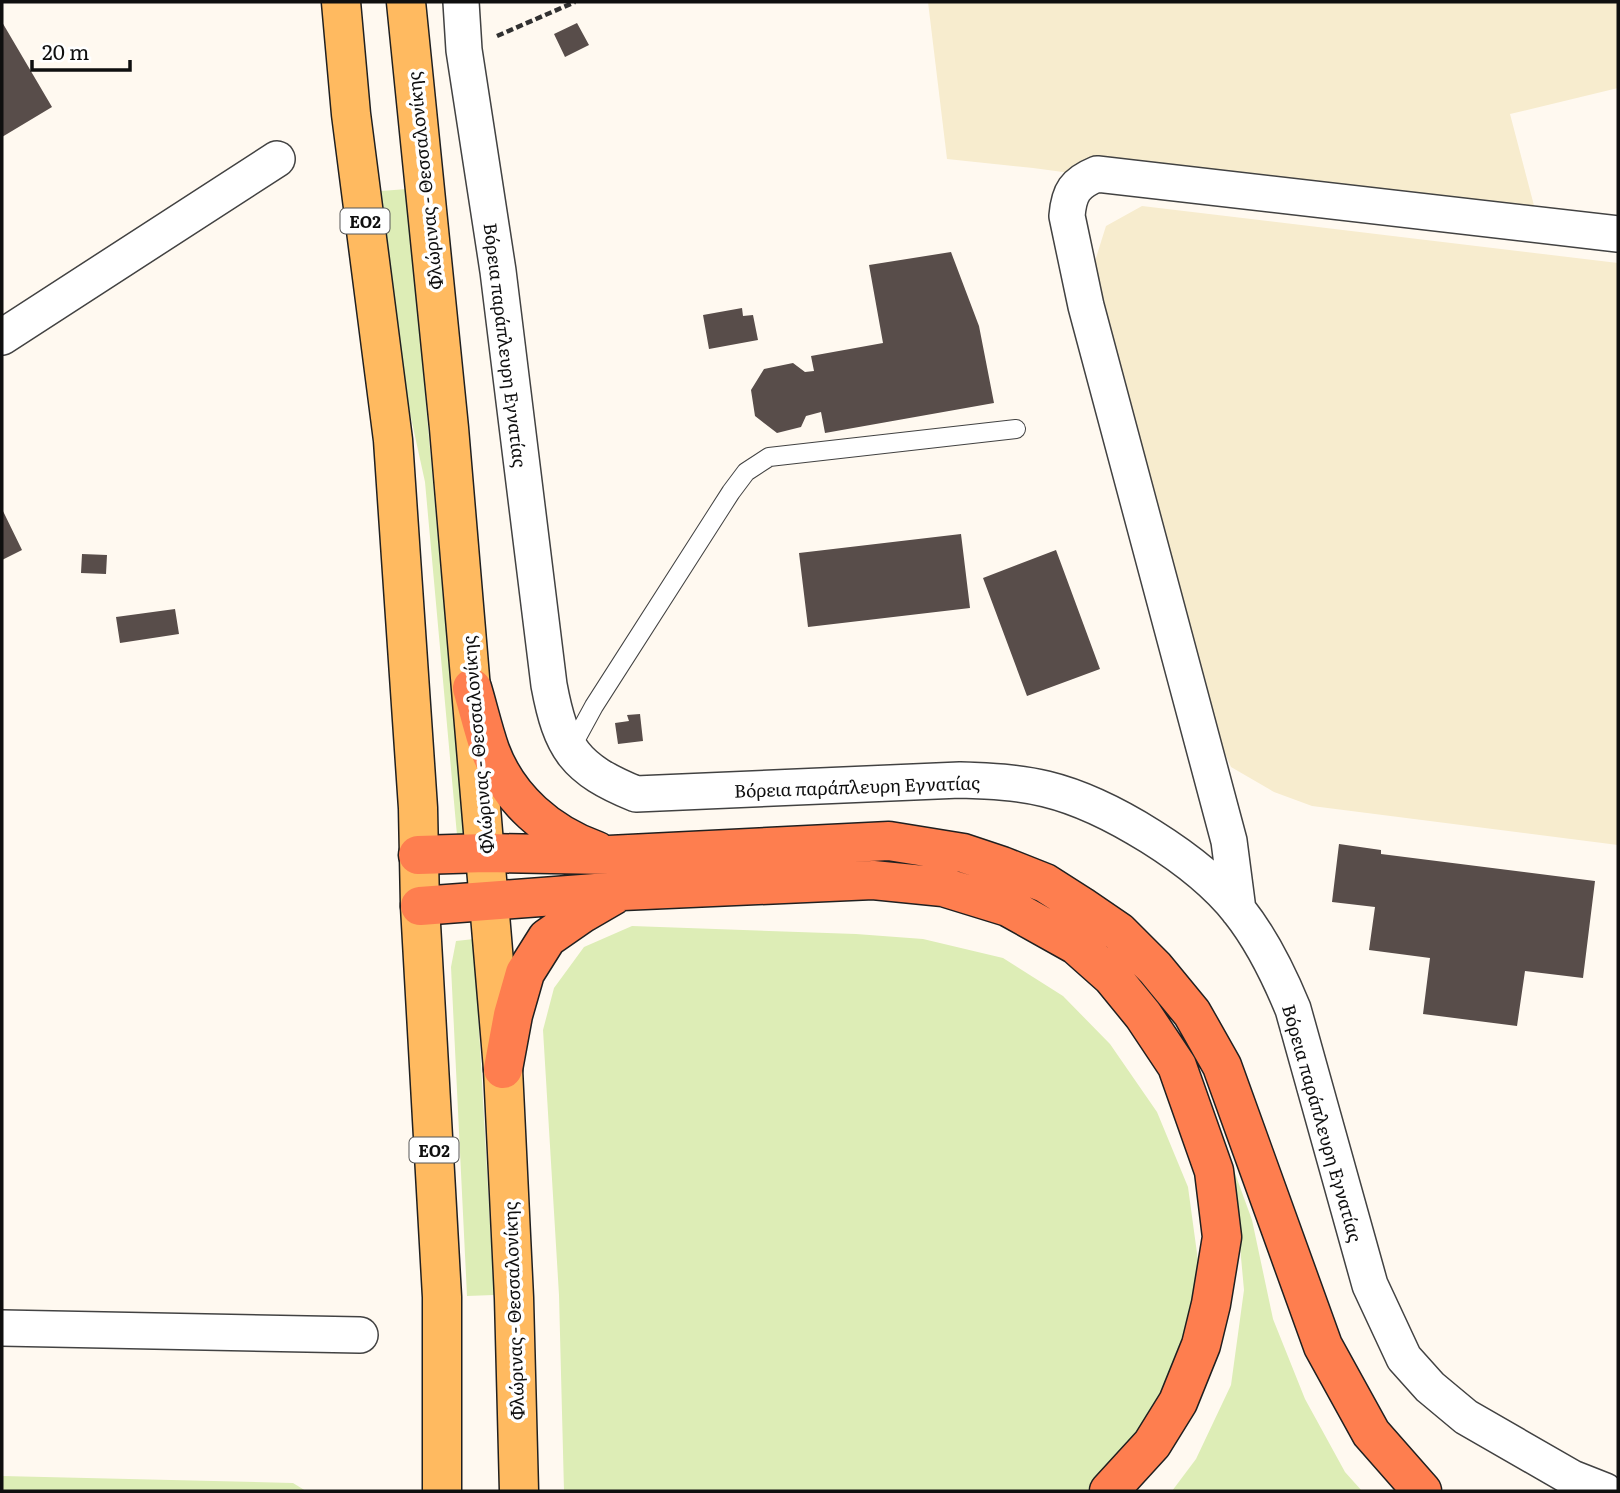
<svg xmlns="http://www.w3.org/2000/svg" width="1620" height="1493" font-family="Literata,serif">
  <style>
    .farmland { fill: #f7ecce }
    .green { fill: #ddedb6 }
    .building { fill: #584d4a }
    .lines { fill: none; stroke-linecap: round; stroke-linejoin: round }
    .lane-casing { stroke: #424242; stroke-width: 20 }
    .street-casing { stroke: #424242; stroke-width: 38 }
    .primary-casing { stroke: #202020; stroke-width: 41 }
    .highway-casing { stroke: #202020; stroke-width: 41 }
    .path { stroke: #313131; stroke-width: 4.5; stroke-dasharray: 7 3.5; stroke-linecap: butt }
    .lane { stroke: #fff; stroke-width: 18 }
    .street { stroke: #fff; stroke-width: 35 }
    .primary { stroke: #ffba60; stroke-width: 38 }
    .highway { stroke: #fe7e4f; stroke-width: 38 }
    .labels { text-anchor: middle; dominant-baseline: central; stroke-width: 7; stroke-linejoin: round; paint-order: stroke }
    .shield { fill: #fff; stroke: #575757; stroke-width: 2 }
    .shield-label { font-size: 16px; font-weight: bold; fill: #0f0f0f }
    .street-label { font-size: 18px; fill: #0f0f0f; stroke: #fff }
  </style>
  <rect width="100%" height="100%" fill="#fff9f0"/>
  <path class="farmland" d="M928 2H1618V88L1510 114 1542 236 1033 168 947 159Z
    M1142 206 1618 263V845L1312 806 1274 792 1231 767 1206 711 1103 331 1095 261 1106 226Z"/>
  <path class="green" d="M407 189 464 833 457 835 425 482 391 326 381 191Z
    M632 926 856 934 923 939 1003 958 1063 996 1110 1044 1157 1112 1188 1187 1199 1268 1185 1350 1154 1418 1091 1491H564L559 1295 543 1030 554 988 584 947Z
    M474 939 494 1295 467 1296 451 967 456 941Z
    M1220 1132 1252 1220 1273 1319 1305 1399 1345 1472 1362 1491H1172L1196 1459 1231 1385 1244 1290 1236 1203Z
    M2 1476 293 1483 306 1491H2Z"/>
  <path class="building" d="M2 22 52 107 2 137Z
    M577 23 589 45 565 57 554 34Z
    M951 252 979 326 994 403 825 433 821 412 806 416 801 427 777 433 755 416 751 390 764 369 793 363 805 372 814 371 811 356 883 343 869 265Z
    M742 308 743 316 753 315 758 340 709 349 703 315Z
    M2 509 22 550 2 560Z
    M961 534 970 608 808 627 799 553Z
    M1056 550 1100 669 1027 696 983 578Z
    M82 554 107 555 106 574 81 573Z
    M175 609 179 634 120 643 116 617Z
    M640 714 643 741 618 744 615 723 629 721 627 715Z
    M1339 844 1381 850V854L1595 881 1583 978 1525 971 1517 1026 1423 1014 1430 958 1369 950 1375 907 1332 902Z"/>
  <g class="lines">
    <g class="lane-casing">
      <path id="lane" d="M570 750 594 706 731 492 746 472 769 457 1016 429"/>
    </g>
    <g class="street-casing">
      <path id="street" d="M461 2 464 50 498 271 549 685C561 749 575 769 636 794L960 780C989 781 1018 782 1046 789 1108 804 1199 860 1239 911 1262 940 1279 975 1293 1009L1370 1285 1404 1358 1430 1387 1466 1417 1572 1478 1605 1491
        M2 337 277 159
        M1238 910 1229 841 1086 306 1067 216C1069 192 1075 183 1097 174L1618 234
        M2 1328 360 1335"/>
    </g>
    <g class="primary-casing">
      <path id="primary" d="M341 2 351 114 393 440 418 808 420 906 442 1297V1491
        M406 2 449 428 503 1069 514 1298 519 1491"/>
    </g>
    <g class="highway-casing">
      <path id="highway" d="M472 688C478 708 483 730 490 750 508 799 549 834 597 851
        M418 855 486 853 609 855 889 841 963 853 1002 866 1045 883 1081 906 1119 932 1155 968 1192 1013 1222 1066 1323 1346 1371 1433 1422 1491
        M420 906 622 891 873 880 943 887 1008 907 1076 945 1112 977 1143 1015 1177 1066 1214 1171 1222 1237 1211 1304 1201 1345 1178 1402 1152 1444 1109 1491
        M503 1069 513 1015 525 973 547 938 583 913 614 895"/>
    </g>
    <path class="path" d="M497 36 575 2"/>
    <use href="#lane" class="lane"/>
    <use href="#street" class="street"/>
    <use href="#primary" class="primary"/>
    <use href="#highway" class="highway"/>
  </g>
  <g class="labels">
    <g class="shield">
      <rect x="340.5" y="208.5" width="49" height="25" rx="5"/>
      <rect x="409.5" y="1137.5" width="49" height="25" rx="5"/>
    </g>
    <g class="shield-label">
      <text x="365" y="221">ΕΟ2</text>
      <text x="434" y="1150">ΕΟ2</text>
    </g>
    <g class="street-label">
      <text transform="translate(424 181) rotate(-96)">Φλώρινας - Θεσσαλονίκης</text>
      <text transform="translate(506 345) rotate(83)">Βόρεια παράπλευρη Εγνατίας</text>
      <text transform="translate(477 745) rotate(-95)">Φλώρινας - Θεσσαλονίκης</text>
      <text transform="translate(857 786) rotate(-2)">Βόρεια παράπλευρη Εγνατίας</text>
      <text transform="translate(1323 1123) rotate(74)">Βόρεια παράπλευρη Εγνατίας</text>
      <text transform="translate(513 1311) rotate(-92)">Φλώρινας - Θεσσαλονίκης</text>
    </g>
  </g>
  <rect width="1620" height="1493" fill="none" stroke="#0f0f0f" stroke-width="7"/>
  <path d="M32 60v10h98v-10" fill="none" stroke="#0f0f0f" stroke-width="3.5"/>
  <text x="42" y="60" font-size="21" fill="#0f0f0f" stroke="#ffffff" stroke-width="5" paint-order="stroke">20 m</text>
</svg>
